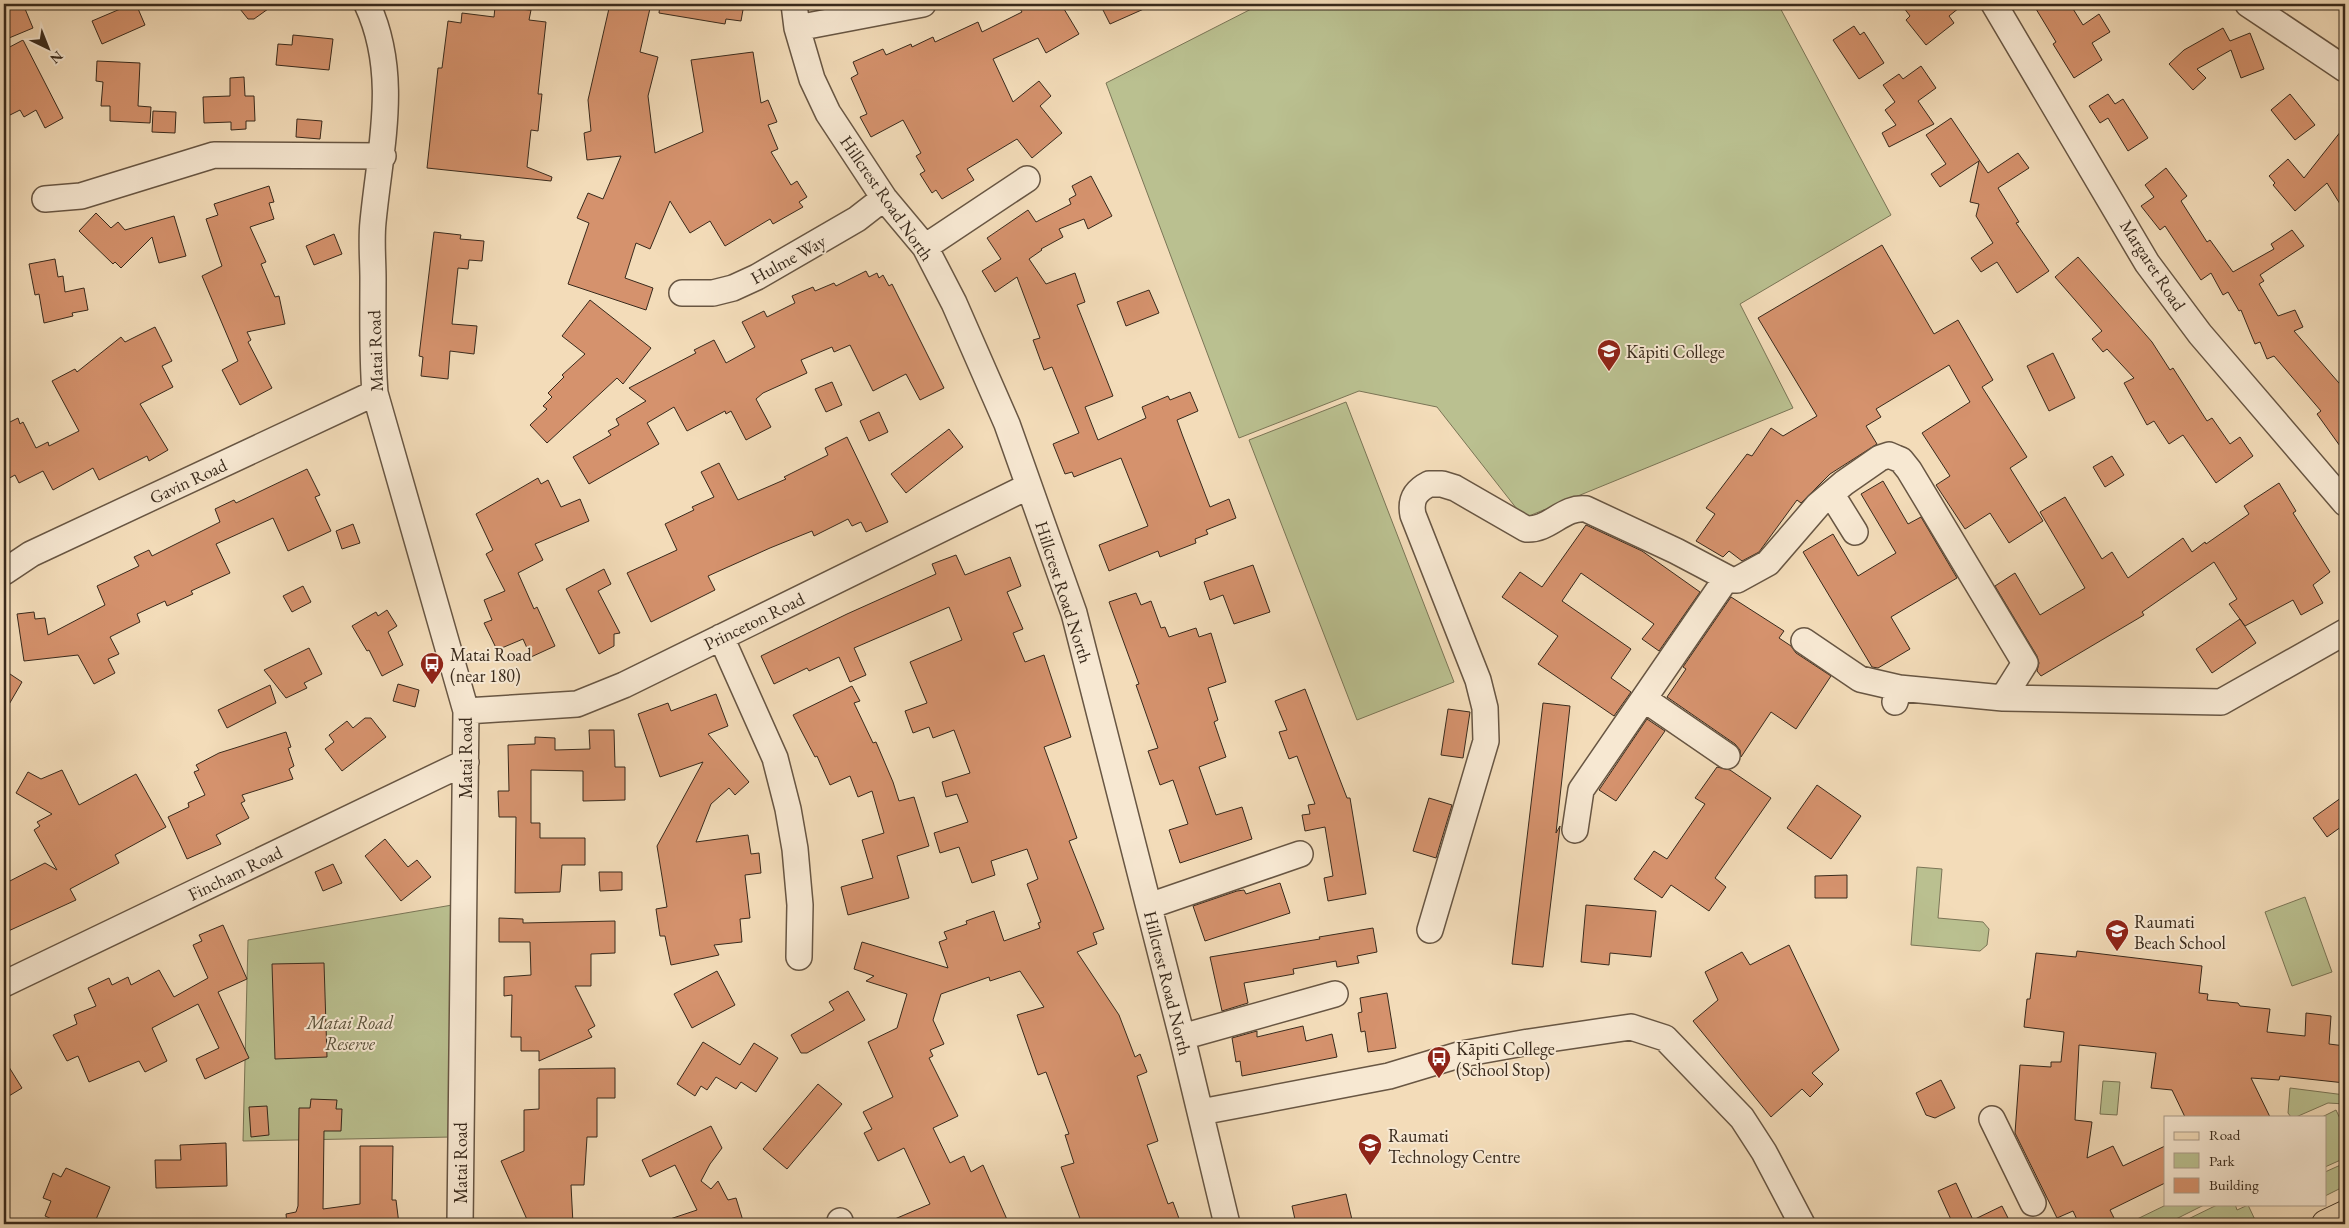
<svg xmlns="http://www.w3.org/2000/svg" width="2349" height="1228" font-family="'EB Garamond',serif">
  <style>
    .green { fill: #bac090; stroke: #7a7556 }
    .building { fill: #d5926d; stroke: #392a1c }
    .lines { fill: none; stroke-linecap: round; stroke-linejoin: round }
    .minor-casing { stroke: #685643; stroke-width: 28 }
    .major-casing { stroke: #392a1c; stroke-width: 30 }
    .minor { stroke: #f7e8d2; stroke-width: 25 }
    .major { stroke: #f3dcb9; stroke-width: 28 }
    .labels { text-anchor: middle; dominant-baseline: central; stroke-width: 4; stroke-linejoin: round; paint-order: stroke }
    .street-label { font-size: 18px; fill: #392a1c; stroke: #f7e8d2 }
    .poi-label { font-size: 18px; fill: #392a1c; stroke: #f7e8d2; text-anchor: start }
    .park-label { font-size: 18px; font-style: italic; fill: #595039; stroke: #f7e8d2 }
  </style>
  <rect width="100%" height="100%" fill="#f3dcb9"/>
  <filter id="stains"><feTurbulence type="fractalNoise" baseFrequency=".004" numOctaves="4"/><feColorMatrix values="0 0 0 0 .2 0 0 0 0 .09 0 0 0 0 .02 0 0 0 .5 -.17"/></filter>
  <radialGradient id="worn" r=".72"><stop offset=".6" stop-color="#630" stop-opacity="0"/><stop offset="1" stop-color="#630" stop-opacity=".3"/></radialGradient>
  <path class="green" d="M1261 4H1778L1891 215 1740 304 1793 408 1524 518 1437 407 1359 391 1239 438 1106 83Z
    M1346 402 1454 682 1357 720 1249 440Z
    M1917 867 1942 869 1938 918 1983 922 1989 929 1987 945 1980 951 1911 945Z
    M2305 897 2332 972 2292 986 2265 912Z
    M458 904 452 1137 243 1141 248 940Z
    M2103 1081 2120 1082 2117 1115 2100 1114Z
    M2290 1088 2345 1095V1104L2328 1103 2296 1117H2291L2288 1113Z
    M2336 1110 2345 1129V1158L2325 1167V1117H2322Z
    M2345 1163V1186L2325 1196V1172Z
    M2168 1204H2206L2172 1221 2169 1224H2165L2161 1219 2154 1224H2132L2131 1222Z
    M2219 1204H2235L2237 1210 2248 1205 2257 1224H2178Z"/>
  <path class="building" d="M4 4H23L33 28 9 38 4 27Z
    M132 4H136L145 25 102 44 92 21Z
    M236 4H275L254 19H248Z
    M610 4H651L640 52 658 57 648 96 655 153 703 132 691 60 753 52 761 103 768 100 777 122 768 125 778 149 771 152 791 185 797 181 807 197 799 202 803 207 773 224 770 219 725 246 710 221 690 233 670 201 650 249 636 243 625 278 653 288 646 310 568 284 589 223 577 218 588 193 603 199 621 156 587 160 584 133 591 131 588 100Z
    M660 4H744L741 21 726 19 725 24 659 13Z
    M1017 4H1061L1079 34 1046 53 1038 38 993 59 1013 102 1039 81 1051 96 1040 106 1062 133 1032 158 1017 139 967 169 974 180 942 199 936 190 932 193 920 174 925 171 916 156 921 153 903 120 871 137 860 117 867 114 851 78 858 74 853 62 883 49 886 55 911 44 912 47 933 37 935 42 978 22 982 32 1022 12Z
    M1100 4H1155L1110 24Z
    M1901 4H1964L1949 16 1954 23 1926 45 1906 20 1910 16Z
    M2033 4H2070L2083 25 2099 14 2110 32 2092 43 2102 60 2074 78 2053 44 2056 42Z
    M495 7 531 10 529 20 546 22 538 94H542L538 131 531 130 527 167 552 177 551 181 427 168 438 68H442L448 21 461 23 462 13 494 17Z
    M1854 26 1860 35 1864 32 1884 63 1859 79 1833 40Z
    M2223 28 2230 41 2250 33 2264 69 2241 78 2231 50 2197 69 2206 78 2193 90 2169 64 2184 50Z
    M293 35 333 39 329 70 276 65 278 44 292 45Z
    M23 40 63 118 45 128 36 110 24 117 20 110 10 115 4 103V50Z
    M97 61 140 63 138 106 151 107 150 123 110 121V106H101L103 82 96 81Z
    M1921 66 1936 88 1918 101 1934 124 1889 147 1882 133 1896 125 1885 110 1895 102 1883 85 1899 74 1903 79Z
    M244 77 245 96H254L255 121H246V129L231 130V122L204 123 203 97 230 96V78Z
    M2108 94 2115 104 2123 99 2148 138 2128 151 2108 118 2100 123 2089 106Z
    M2290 94 2315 125 2295 140 2271 110Z
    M153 111 176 112 175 133 152 132Z
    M1951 118 1988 173 2018 153 2029 168 1998 188 2019 222 2016 223 2049 271 2017 293 1997 262 1981 272 1971 258 1993 243 1976 216 1979 204 1970 202 1979 161 1940 187 1931 174 1946 164 1926 135Z
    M297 119 322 121 320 139 296 137Z
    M2345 126V212L2327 183 2295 211 2273 185 2275 183 2269 176 2288 159 2304 178Z
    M2166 168 2187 196 2181 201 2207 242 2210 240 2233 272 2274 249 2271 244 2292 230 2304 246 2260 275 2264 281 2259 284 2278 316 2295 310 2303 327 2294 331 2345 390V453L2317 414 2321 411 2274 356 2267 359 2260 342 2255 344 2241 310 2239 311 2228 292 2223 295 2211 273 2201 280 2165 226 2160 230 2141 206 2154 197 2145 185Z
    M1091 176 1112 216 1088 229 1084 219 1059 229 1063 237 1041 249 1042 250 1029 259 1046 284 1075 273 1085 302 1077 305 1113 396 1085 407 1098 440 1146 418 1142 407 1168 396 1170 400 1190 392 1198 411 1177 420 1182 434 1210 507 1229 499 1236 518 1206 530 1208 534 1195 539 1196 543 1160 557 1158 551 1109 571 1099 545 1148 526 1121 458 1074 477 1072 472 1065 474 1053 444 1079 433 1052 367 1044 370 1033 340 1040 338 1017 277 995 292 982 271 1001 259 987 238 1028 210 1036 222 1071 204 1069 199 1076 195 1072 186Z
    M269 186 274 202 269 203 274 219 250 227 266 262 261 264 275 297 279 296 285 324 247 332 251 340 248 342 272 388 240 405 222 370 238 361 202 276 222 266 206 219 218 215 214 204Z
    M96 213 111 228 118 222 125 230 174 216 186 256 159 263 152 237 121 268 115 262 113 264 79 231Z
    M434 232 461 235 460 239 484 241 482 261 469 260 468 269 458 268 452 324 477 326 474 354 450 351 448 379 421 376 423 357 419 356Z
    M334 234 342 254 314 265 306 246Z
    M1882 245 1934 334 1958 320 1993 380 1982 387 2027 457 2010 468 2043 521 2009 543 1990 513 1965 529 1936 485 1950 476 1922 433 1970 402 1949 365 1876 409 1881 417 1866 426 1877 444 1830 474 1801 503 1797 500 1759 552 1742 561 1729 551 1723 557 1696 541 1715 514 1706 508 1747 454 1752 456 1771 428 1783 436 1817 416 1758 318Z
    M2078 257 2152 342 2170 370 2173 368 2207 421 2212 418 2230 444 2240 437 2253 456 2216 483 2183 435 2169 444 2154 421 2147 425 2124 383 2134 378 2107 349 2103 352 2092 339 2102 331 2055 277Z
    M55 259 58 277 63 276 65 292 84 288 88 310 72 313 73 316 44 323 39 294 35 295 29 264Z
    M866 271 869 277 877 273 879 278 883 275 889 286 892 284 944 388 920 400 906 374 873 391 850 345 834 352 832 347 801 360 807 373 763 393 756 399 771 427 746 440 731 411 726 414 725 411 687 431 674 407 647 423 659 444 589 484 573 457 611 435 608 431 619 425 616 419 646 401 629 388 696 353 694 350 714 340 726 363 755 347 742 322 764 311 767 317 795 303 792 296 813 287 815 291 834 283 836 286Z
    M1149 290 1159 313 1126 326 1117 302Z
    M590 300 651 348 623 384 617 378 547 443 530 425 547 409 543 406 552 397 548 393 564 377 562 375 585 354 562 336Z
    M155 327 172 361 162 366 173 387 140 404 168 450 149 461 147 456 99 480 93 468 53 490 43 471 19 483 15 475 4 481V425L18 418 20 424 23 422 36 448 48 442 49 446 79 431 52 381 75 369 77 372 121 337 125 342Z
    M2053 353 2075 398 2049 411 2027 366Z
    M832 382 842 405 826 412 815 389Z
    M879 412 888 432 869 441 860 421Z
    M949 429 963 447 906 493 891 474Z
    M847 437 888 522 866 532 861 522 852 526 848 519 814 536 812 531 770 548 708 576 715 590 651 622 627 573 677 550 665 524 694 510 692 507 714 497 701 472 719 463 738 500 786 479 784 477 828 455 825 448Z
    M2112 456 2124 475 2105 487 2093 467Z
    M307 469 320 495 315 497 331 531 288 551 273 518 216 544 230 573 191 591 193 594 167 606 165 601 137 614 140 622 110 637 119 654 108 659 115 673 94 684 78 655 24 661 17 614 34 612 35 619 45 618 48 635 105 605 97 586 139 566 134 557 149 550 152 556 220 522 215 509 234 500 236 503Z
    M538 478 541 484 548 480 561 507 580 499 589 521 535 544 543 560 518 573 534 609 537 607 555 646 531 657 523 639 497 650 484 623 492 620 484 600 505 591 486 554 493 550 476 514Z
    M1883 481 1908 524 1921 517 1957 578 1891 617 1910 649 1878 668 1872 667 1803 552 1833 534 1858 576 1896 553 1861 494Z
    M2279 483 2296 511 2293 513 2330 572 2313 585 2323 603 2301 615 2293 600 2245 626 2229 604 2237 599 2214 562 2142 612 2144 615 2041 676 2037 671 2039 663 2037 656 1995 586 2015 573 2040 615 2085 588 2040 512 2065 497 2102 559 2112 552 2128 578 2183 538 2192 552 2205 542 2206 544 2249 514 2244 506Z
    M353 524 360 543 342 549 336 531Z
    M1586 525 1642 551 1700 592 1659 651 1642 639 1654 624 1581 573 1562 601 1631 649 1611 678 1631 692 1614 716 1538 664 1558 636 1502 597 1520 572 1542 587Z
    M956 555 965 575 1010 557 1021 586 1007 592 1023 629 1013 633 1025 662 1044 655 1071 737 1044 747 1077 838 1069 841 1104 929 1093 933 1097 944 1077 952 1119 1015 1135 1057 1140 1054 1147 1072 1137 1076 1158 1141 1147 1145 1168 1204 1173 1202 1181 1224H1082L1061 1167 1074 1163 1065 1135 1069 1134 1046 1072 1038 1075 1017 1015 1044 1007 1020 971 990 981 989 977 941 994 933 1020 944 1044 930 1050 933 1056 929 1058 958 1116 933 1128 950 1163 964 1156 971 1172 983 1165 1009 1224H883L930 1204 904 1148 878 1161 864 1133 872 1129 863 1112 893 1097 868 1042 897 1028 907 994 866 981 874 976 854 969 862 942 948 968 939 942 947 939 944 932 967 924 966 921 994 911 1004 941 1040 928 1038 923 1041 922 1027 884 1038 879 1027 849 991 861 995 875 972 883 959 847 940 853 934 833 968 822 957 794 946 797 942 782 970 773 954 730 933 738 929 727 913 733 905 711 927 703 910 662 962 640 949 607 854 648 866 675 850 682 839 657 809 671 807 668 774 684 761 656 847 614 936 574 932 564Z
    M1253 565 1270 612 1234 624 1223 595 1210 600 1204 582Z
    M604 569 611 584 598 591 620 633 614 634V646L599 654 566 589Z
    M303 586 311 602 292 612 283 596Z
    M1136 593 1141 605 1151 601 1161 628 1165 627 1169 637 1196 628 1199 637 1211 633 1226 682 1208 688 1218 720 1214 722 1226 757 1199 767 1216 815 1242 807 1252 839 1180 863 1169 830 1188 824 1173 780 1160 785 1148 751 1158 748 1136 685 1139 684 1109 602Z
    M1731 597 1784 631 1779 638 1791 646 1796 653 1831 676 1796 729 1771 712 1741 757 1740 750 1735 744 1667 697 1686 669 1683 667Z
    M387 610 397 626 388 632 403 665 382 676 369 650 367 651 352 626 376 612 378 616Z
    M2240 619 2256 643 2212 673 2196 649Z
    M309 648 322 674 304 683 307 688 286 698 264 670Z
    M4 670 22 682 4 713Z
    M398 684 419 690 415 707 393 701Z
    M270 685 276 703 227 728 218 710Z
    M852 686 860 701 854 703 873 743 876 742 893 782 899 801 914 797 929 846 897 856 909 898 848 915 841 887 873 878 862 840 884 833 872 791 858 797 850 776 830 785 817 756 815 757 793 715Z
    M1305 689 1347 798H1350L1366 894 1328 901 1324 878 1333 876 1325 827 1305 831 1302 815 1310 814 1308 805 1315 804 1297 756 1289 759 1279 732 1287 730 1275 701Z
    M716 694 728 726 708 734 749 782 735 795 729 788 711 804 696 842 748 835 751 854 759 853 761 873 745 875 750 918 740 919 742 942 714 945 719 955 671 965 665 936H660L656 909 667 907 657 846 703 762 660 777 638 714 668 703 671 711Z
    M1543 703 1570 706 1556 833 1560 826 1543 967 1512 964Z
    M1448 709 1470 712 1463 758 1441 755Z
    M365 718H371L386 737 342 771 325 749 334 742 329 735 347 721 353 728Z
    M1647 719 1665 731 1616 801 1599 790Z
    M589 730H614L615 767H625V800L583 801V771L531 770V823H540V838H585V865H562L560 892 515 893 516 817H499L498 791H509L508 745 535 744V737L555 738V750L590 749Z
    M286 732 291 747 288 748 294 766 289 769 293 779 242 795 245 801 241 803 249 818 216 835 221 844 187 859 168 817 189 807 188 803 205 795 194 772 199 770 196 765 219 753Z
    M1717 767 1730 770 1771 798 1715 878 1726 887 1709 911 1671 885 1662 898 1634 879 1654 851 1667 859 1705 804 1695 798Z
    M62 770 79 805 136 774 166 827 115 855 119 863 70 889 76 900 4 933V884L45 863 57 870 34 830 40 826 37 822 52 814 16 793 28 772 41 779Z
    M1817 785 1861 816 1831 859 1787 828Z
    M2345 795V824L2327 837 2313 818Z
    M1429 798 1452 805 1436 858 1413 851Z
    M385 839 408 867 417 860 431 877 401 901 365 856Z
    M333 864 342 883 323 891 315 872Z
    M599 872H622V890L600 891Z
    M1847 875V898H1815V876Z
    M1280 883 1290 913 1205 941 1193 906 1237 891 1244 890 1246 894Z
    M1586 905 1656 911 1651 957 1610 953 1609 965 1581 962Z
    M499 918 523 919V923L615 921V953L591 954V986H575L595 1026 588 1030 592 1037 539 1061V1051H521V1037H511L512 995 504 996V977L531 975 530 942H499Z
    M223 925 247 979 218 992 249 1058 205 1079 196 1059 219 1048 198 1004 152 1028 167 1061 145 1072 139 1061 89 1082 78 1056 67 1061 53 1035 77 1024 74 1015 96 1006 88 988 109 978 112 985 128 977 131 985 159 970 174 997 208 978 193 945 202 941 199 935Z
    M1373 928 1377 952 1357 956 1359 963 1337 967 1336 961 1293 969 1294 974 1244 983 1248 1003 1222 1011 1210 957 1320 939 1319 937Z
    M1789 945 1839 1050 1812 1073 1823 1084 1810 1097 1802 1089 1771 1117 1693 1021 1718 1000 1705 972 1742 952 1750 965Z
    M2077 951 2202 966 2199 993 2208 994 2207 1000 2238 1003 2240 1006 2270 1009 2267 1032 2305 1036 2306 1013 2331 1016 2329 1044 2345 1046V1083L2280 1076 2279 1080 2251 1078 2270 1117H2185L2172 1090 2151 1088 2156 1053 2079 1045 2075 1120 2092 1122 2087 1158 2113 1146 2123 1166 2165 1146V1183L2110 1210 2117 1224H2079L2073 1211 2057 1218 2015 1133 2020 1065 2051 1067V1062H2061L2064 1032 2024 1027 2027 999H2030L2036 953 2076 957Z
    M324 963 327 1057 275 1059 272 964Z
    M717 971 735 1005 692 1028 674 994Z
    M848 991 865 1020 807 1053H801L791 1035 834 1010 829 1002Z
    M1387 993 1396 1048 1368 1052 1365 1031 1361 1032 1358 1013 1362 1012 1360 998Z
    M1303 1026 1306 1041 1332 1034 1337 1057 1242 1076 1240 1061 1236 1062 1232 1038 1257 1031V1037Z
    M703 1042 740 1065 754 1043 778 1058 756 1092 741 1082 736 1089 716 1077 707 1090 701 1086 695 1096 677 1084Z
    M4 1059 22 1088 4 1099Z
    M615 1068V1098H597V1137H587L584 1185H571L573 1224H529L501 1161 524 1151V1110L539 1109V1069Z
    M1941 1080 1955 1108 1935 1118 1926 1115 1916 1093Z
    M818 1084 842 1104 787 1169 763 1149Z
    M311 1099 337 1100 336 1109H342L341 1131H324L323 1209 360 1204V1146H393L392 1200H396L399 1224H371L370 1222 353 1224H287L286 1214 296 1212 298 1206 299 1108H310Z
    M267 1106 269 1135 251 1137 249 1107Z
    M711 1126 722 1148 710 1164 701 1181 711 1189 718 1181 728 1200 736 1198 744 1224H664V1221L697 1210 675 1165 650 1177 642 1160Z
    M226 1143 227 1186 156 1188 155 1160H181L180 1145Z
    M66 1168 110 1187 94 1224H63L45 1216 51 1201 43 1198 53 1173 61 1177Z
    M1956 1183 1973 1220 2002 1206 2011 1224H1953L1938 1191Z
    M1346 1194 1353 1224H1296L1292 1206Z"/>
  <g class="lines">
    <g class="minor-casing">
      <path id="minor" d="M367 4C400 75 380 148 373 222 371 240 373 260 373 279 373 317 372 355 375 393L466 711 460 1224
        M794 4 797 28 812 79 828 113 884 198 925 247 954 303 1007 424 1029 486 1074 613 1182 1037 1227 1224
        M1994 4 2147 263 2200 334 2345 503
        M2248 4 2345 69
        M797 28 923 4
        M45 199 81 196 214 155 383 156
        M925 247 1027 179
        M682 293H713L733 288 757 277 857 219 884 198
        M1832 495 1855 532
        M4 572 31 554 375 393
        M721 637 775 758 788 809 795 849 800 905 799 957
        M1804 641 1860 679 1899 688 1895 702
        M1899 688 2003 698 2221 702 2345 632
        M1644 699 1727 756
        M466 711 577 704 624 685 1029 486
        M1575 830 1581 790 1726 579
        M1149 906 1300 854
        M1430 930 1486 741 1485 708 1478 680 1413 515C1410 500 1415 491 1429 484H1442L1455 488 1526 529C1549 531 1563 506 1586 509L1676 551 1731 580H1737L1768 563 1818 505 1844 483 1880 458 1889 455 1896 458 1901 460 1909 470 2025 663 2003 698
        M4 984 466 762
        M1182 1037 1335 994
        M1201 1112 1389 1076 1462 1054 1529 1042 1631 1027 1665 1038 1742 1118 1764 1152 1802 1224
        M1992 1119 2033 1203
        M840 1221 841 1224"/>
    </g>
    <g class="major-casing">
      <path id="major" d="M2326 1224 2345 1215"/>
    </g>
    <use href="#minor" class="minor"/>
    <use href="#major" class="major"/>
  </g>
  <defs>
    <g id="school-pin" transform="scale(1.25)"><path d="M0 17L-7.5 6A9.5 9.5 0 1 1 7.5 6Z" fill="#8f2418" stroke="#f7e8d2"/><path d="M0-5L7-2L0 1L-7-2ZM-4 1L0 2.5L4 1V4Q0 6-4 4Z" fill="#fff"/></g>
    <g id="bus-pin" transform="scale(1.25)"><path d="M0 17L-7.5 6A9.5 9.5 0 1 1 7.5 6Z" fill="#8f2418" stroke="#f7e8d2"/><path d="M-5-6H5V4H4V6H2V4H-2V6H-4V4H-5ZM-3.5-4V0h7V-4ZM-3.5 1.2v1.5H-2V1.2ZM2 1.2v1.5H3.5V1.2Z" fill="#fff"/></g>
  </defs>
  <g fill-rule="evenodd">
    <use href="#school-pin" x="1609" y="351"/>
    <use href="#bus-pin" x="432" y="664"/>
    <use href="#school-pin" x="2117" y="931"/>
    <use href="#bus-pin" x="1439" y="1058"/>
    <use href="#school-pin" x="1370" y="1145"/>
  </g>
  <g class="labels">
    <g class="street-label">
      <text transform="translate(887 198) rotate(55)">Hillcrest Road North</text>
      <text transform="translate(788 259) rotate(-29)">Hulme Way</text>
      <text transform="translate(2153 265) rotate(57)">Margaret Road</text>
      <text transform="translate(375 351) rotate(-92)">Matai Road</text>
      <text transform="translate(188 481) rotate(-25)">Gavin Road</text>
      <text transform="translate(1064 592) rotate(72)">Hillcrest Road North</text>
      <text transform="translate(754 621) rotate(-26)">Princeton Road</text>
      <text transform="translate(465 758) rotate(-90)">Matai Road</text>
      <text transform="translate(235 873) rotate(-26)">Fincham Road</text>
      <text transform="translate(1168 983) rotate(76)">Hillcrest Road North</text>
      <text transform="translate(460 1163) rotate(-90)">Matai Road</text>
    </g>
    <g class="poi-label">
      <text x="1626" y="351">Kāpiti College</text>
      <text x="450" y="654">Matai Road<tspan x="450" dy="21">(near 180)</tspan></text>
      <text x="2134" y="921">Raumati<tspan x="2134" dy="21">Beach School</tspan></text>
      <text x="1456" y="1048">Kāpiti College<tspan x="1456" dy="21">(School Stop)</tspan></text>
      <text x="1388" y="1135">Raumati<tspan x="1388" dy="21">Technology Centre</tspan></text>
    </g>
    <g class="park-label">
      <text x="350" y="1022">Matai Road<tspan x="350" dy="21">Reserve</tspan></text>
    </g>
  </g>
  <rect width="2349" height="1228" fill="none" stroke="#f3dcb9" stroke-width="20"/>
  <rect x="5" y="5" width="2339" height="1218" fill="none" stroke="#392a1c" stroke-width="2.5"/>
  <rect x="10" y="10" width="2329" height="1208" fill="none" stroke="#392a1c"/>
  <rect x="2164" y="1116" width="162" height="90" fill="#f7e8d2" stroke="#ab9c89"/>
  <rect x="2174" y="1132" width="25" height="8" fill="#f3dcb9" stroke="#ab9c89"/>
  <text x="2209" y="1140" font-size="15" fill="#392a1c">Road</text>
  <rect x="2174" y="1153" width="25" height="15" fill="#bac090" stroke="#ab9c89"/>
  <text x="2209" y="1166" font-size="15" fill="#392a1c">Park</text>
  <rect x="2174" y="1178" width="25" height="15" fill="#d5926d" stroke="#ab9c89"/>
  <text x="2209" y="1190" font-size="15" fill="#392a1c">Building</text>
  <g transform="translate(48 48) rotate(137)" stroke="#f7e8d2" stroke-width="4" paint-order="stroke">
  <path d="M0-4L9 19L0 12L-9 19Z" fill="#392a1c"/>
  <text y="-8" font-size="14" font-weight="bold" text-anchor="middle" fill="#392a1c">N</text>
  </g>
  <rect width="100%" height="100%" filter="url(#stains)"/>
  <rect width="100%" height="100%" fill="url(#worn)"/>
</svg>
